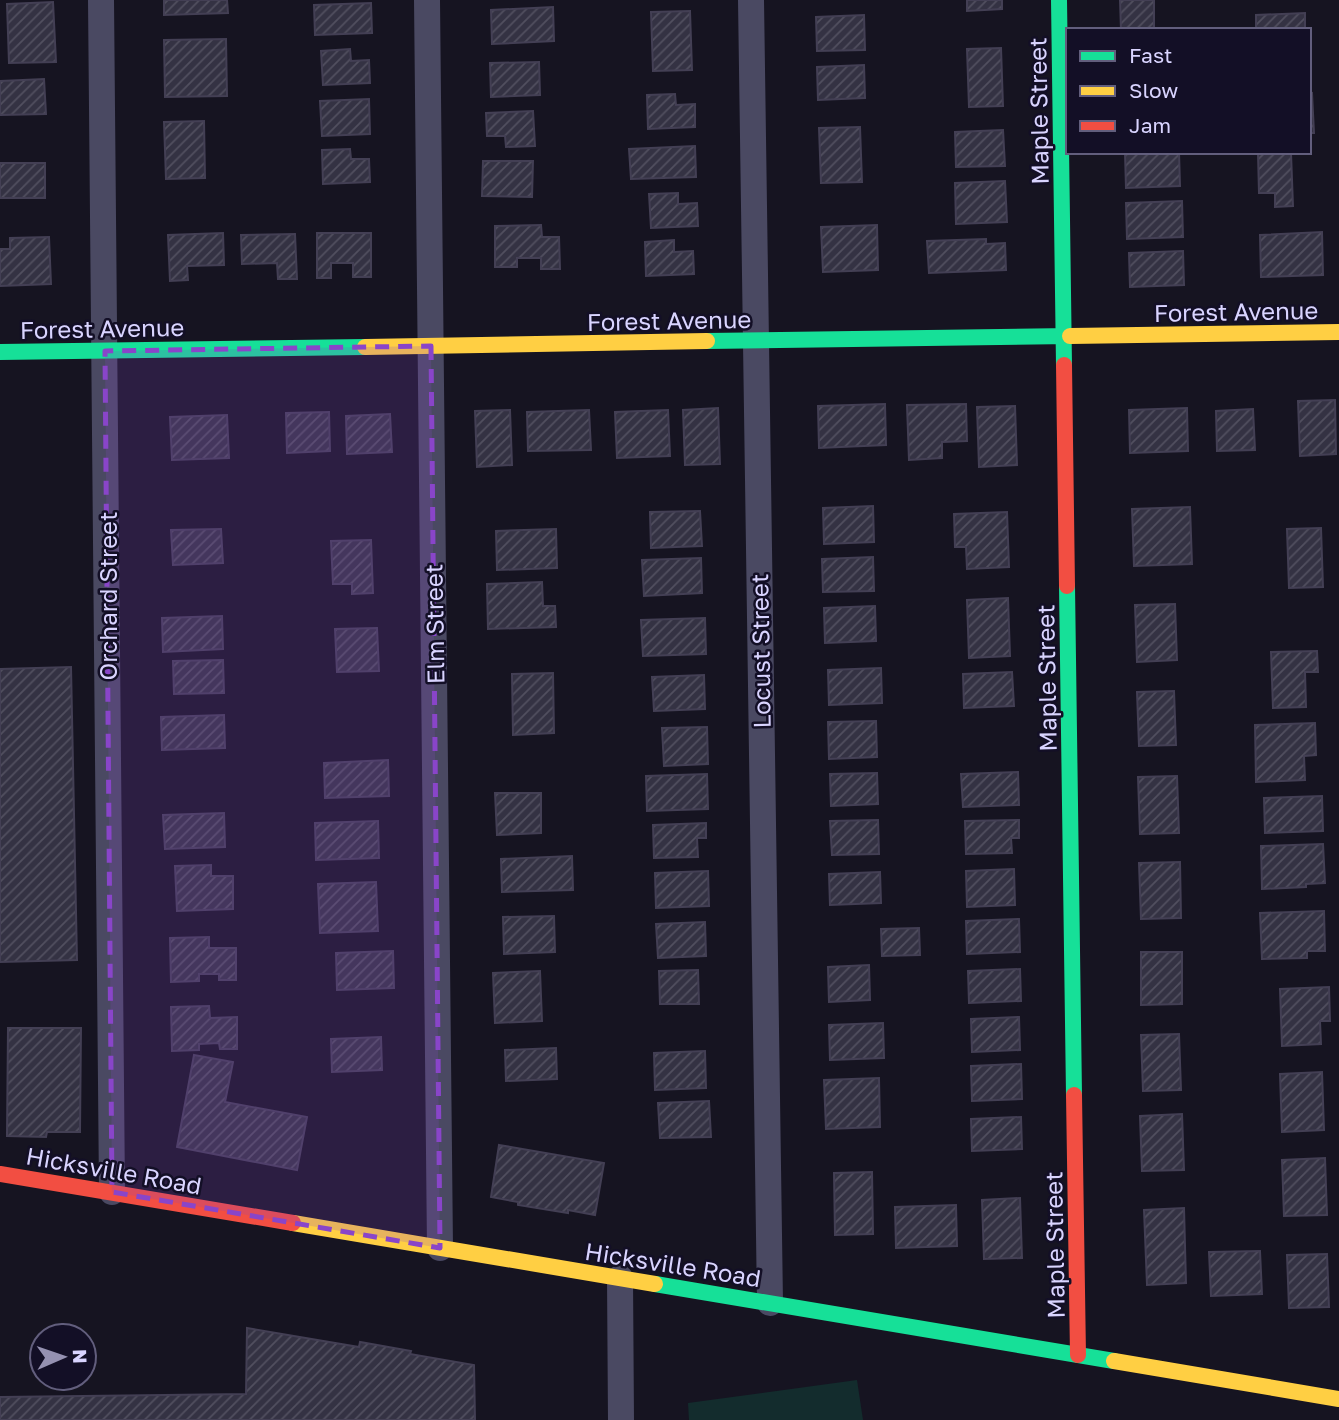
<svg xmlns="http://www.w3.org/2000/svg" width="1339" height="1420" font-family="'Golos Text',sans-serif">
  <style>
    .pitch { fill: #132c2d }
    .building { fill: url(#building-hatch); stroke: #433f54; stroke-width: 2 }
    .lines { fill: none; stroke-linecap: round; stroke-linejoin: round }
    .street { stroke: #4a4962; stroke-width: 26 }
    .fast { stroke: #16e098; stroke-width: 16 }
    .slow { stroke: #ffcf43; stroke-width: 16 }
    .jam { stroke: #f24e42; stroke-width: 16 }
    .marked { fill: #8945c9; fill-opacity: 0.2; stroke: #8945c9; stroke-width: 5; stroke-dasharray: 14 9; stroke-linejoin: round }
    .labels { text-anchor: middle; dominant-baseline: central; stroke-width: 5; stroke-linejoin: round; paint-order: stroke }
    .street-label { font-size: 24px; fill: #d9d4ff; stroke: #130f26 }
  </style>
  <defs>
    <pattern id="building-hatch" width="6" height="6" patternUnits="userSpaceOnUse" patternTransform="scale(1.75)"><rect width="6" height="6" fill="#343243"/><path d="M-1 1l2-2M0 6l6-6M5 7l2-2" fill="none" stroke="#514f5f"/></pattern>
  </defs>
  <rect width="100%" height="100%" fill="#161421"/>
  <path class="pitch" d="M857 1380 863 1420H689L688 1403Z"/>
  <path class="building" d="M164 0H227L228 13 164 15Z
    M967 0H1002V9L967 11Z
    M1120 0H1154V30H1121Z
    M53 2 56 62 9 63 7 4Z
    M371 3 372 33 315 35 314 5Z
    M553 7 554 41 492 44 491 10Z
    M690 11 692 70 653 71 651 12Z
    M1305 13V30H1256V15Z
    M864 15 865 50 817 51 816 17Z
    M226 39 227 96 165 97 164 40Z
    M1001 48 1003 106 969 107 967 49Z
    M350 49 351 61 369 60 370 83 323 85 321 51Z
    M539 62 540 95 491 97 490 63Z
    M864 65 865 98 818 100 817 67Z
    M44 79 46 114 0 115V81Z
    M1312 93 1314 133H1309V94Z
    M675 94 676 105 695 104V127L648 129 647 95Z
    M369 99 370 134 322 136 320 101Z
    M533 111 535 146 506 147 505 136H487L486 113Z
    M204 121 205 178 166 179 164 122Z
    M860 127 862 182 821 183 819 128Z
    M1003 130 1005 166 956 167 955 132Z
    M695 146 696 177 631 179 629 149Z
    M350 149 351 159H369L370 182 323 184 322 150Z
    M1179 152 1180 186 1126 188 1125 153Z
    M1291 153 1293 206 1275 207V193H1259L1258 154Z
    M483 161H533L532 197 482 196Z
    M0 163H45V198H0Z
    M1005 181 1007 222 956 224 955 183Z
    M678 193V204L697 203 698 226 651 228 649 194Z
    M1182 201 1183 237 1127 239 1126 203Z
    M541 225 542 237H559L560 269H541V258H517V267H495V226Z
    M877 225 878 270 823 272 821 227Z
    M1322 232 1323 275 1261 277 1260 235Z
    M223 233 224 265 187 266 188 280 170 281 168 235Z
    M317 233H371V277H353V263H331V278H317Z
    M295 234 297 279H278L277 263 242 264 241 235Z
    M49 237 51 284 0 286V249H10V238Z
    M986 239V244L1005 243 1006 270 929 273 927 241Z
    M674 240V252L693 251 694 274 646 276 645 242Z
    M1183 251 1184 285 1130 287 1129 253Z
    M1335 400 1336 454 1300 456 1298 401Z
    M885 404 886 445 819 448 818 406Z
    M966 404 967 441 942 442V458L909 460 907 405Z
    M1015 406 1017 465 979 467 977 407Z
    M718 408 720 464 685 465 683 410Z
    M1187 408 1188 451 1130 453 1129 410Z
    M1253 409 1255 450 1217 451 1216 411Z
    M510 410 512 465 477 467 475 411Z
    M589 410 591 450 528 451 527 412Z
    M668 410 670 456 617 458 615 412Z
    M329 412 330 451 287 453 286 413Z
    M390 414 392 452 347 454 346 416Z
    M227 415 229 458 172 460 170 417Z
    M873 506 874 542 824 544 823 508Z
    M1190 507 1192 564 1134 566 1132 509Z
    M700 511 702 546 651 548 650 512Z
    M1007 512 1009 567 967 569 966 547H955L954 514Z
    M1321 528 1323 587 1289 588 1287 529Z
    M221 529 223 563 173 565 171 530Z
    M556 529 557 568 497 570 496 531Z
    M371 540 373 593 352 594V584H333L331 541Z
    M873 557 874 591 823 592 822 559Z
    M701 558 702 593 644 596 642 560Z
    M542 582 543 606H555L556 627 488 629 487 584Z
    M1008 598 1010 656 969 658 967 600Z
    M1175 604 1177 660 1137 662 1135 605Z
    M875 606 876 641 825 643 824 608Z
    M222 616 223 649 163 652 162 618Z
    M705 618 706 654 643 656 641 620Z
    M377 628 379 671 337 672 335 629Z
    M1317 651 1318 672H1305L1306 707 1273 708 1271 652Z
    M223 660 224 693 174 694 173 661Z
    M71 667 77 960 0 962V669Z
    M881 668 882 703 829 705 828 670Z
    M1012 672 1014 706 964 708 963 674Z
    M553 673 554 733 513 735 512 674Z
    M704 675 705 709 654 711 652 677Z
    M1174 691 1176 745 1139 746 1137 692Z
    M224 715 225 748 162 750 161 717Z
    M876 721 877 757 829 759 828 722Z
    M1315 723 1316 755 1304 756 1305 780 1256 782 1255 725Z
    M707 727 708 764 664 766 662 728Z
    M388 760 389 796 325 798 324 763Z
    M1018 772 1019 805 963 807 961 774Z
    M877 773 878 804 831 806 830 774Z
    M707 774 708 809 647 811 646 776Z
    M1177 776 1179 833 1140 834 1138 777Z
    M495 793H541V833L497 835Z
    M1322 796 1323 831 1265 833 1264 798Z
    M224 813 225 847 165 849 163 815Z
    M878 820 879 854 832 855 830 821Z
    M1019 820V838H1011L1012 853 966 854 965 821Z
    M378 821 379 858 316 860 315 823Z
    M706 823V838H697L698 857 654 858 653 825Z
    M1323 844 1325 883 1306 884V887L1262 889 1261 846Z
    M572 856 573 890 502 892 501 859Z
    M1180 862 1181 918 1141 919 1139 863Z
    M211 865V876H233V909L177 911 175 866Z
    M1014 869 1015 905 967 907 966 871Z
    M708 871 709 906 656 908 655 873Z
    M880 872 881 903 830 905 829 874Z
    M376 882 378 931 320 933 318 884Z
    M1324 911 1325 951H1307V958L1262 959 1260 913Z
    M554 916 555 952 504 954 503 917Z
    M1019 919 1020 952 967 954 966 921Z
    M705 922 706 956 658 958 656 924Z
    M919 928 920 955 882 956 881 929Z
    M209 937V948H236V980H219V974H199V981L171 982 170 938Z
    M393 951 394 988 337 990 336 953Z
    M1141 952H1182V1004L1141 1005Z
    M869 965 870 1000 829 1002 828 967Z
    M1020 969 1021 1001 969 1003 968 971Z
    M698 970 699 1004H660L659 971Z
    M540 971 542 1021 495 1023 493 973Z
    M1329 987 1330 1021H1320L1321 1044 1282 1046 1280 989Z
    M209 1006 210 1018 237 1017V1049H220L219 1043 199 1044V1050L172 1051 171 1007Z
    M1019 1017 1020 1050 972 1052 971 1019Z
    M883 1023 884 1058 830 1060 829 1025Z
    M8 1028H81L80 1132H47L46 1137 7 1136Z
    M1179 1034 1181 1090 1143 1091 1141 1035Z
    M381 1037 382 1070 332 1072 331 1039Z
    M556 1048 557 1079 506 1081 505 1050Z
    M705 1051 706 1088 655 1090 654 1053Z
    M194 1055 233 1062 225 1102 307 1117 297 1170 177 1147Z
    M1021 1064 1022 1099 972 1101 971 1066Z
    M1322 1072 1324 1130 1282 1132 1280 1074Z
    M879 1078 880 1127 826 1129 824 1080Z
    M709 1101 711 1137 660 1138 658 1103Z
    M1182 1114 1184 1170 1142 1171 1140 1116Z
    M1021 1117 1022 1149 972 1151 971 1119Z
    M499 1145 604 1163 595 1215 568 1210V1213L518 1205V1202L491 1197Z
    M1325 1158 1327 1215 1284 1216 1282 1160Z
    M872 1172 873 1234 835 1235 834 1173Z
    M1020 1198 1022 1258 984 1259 982 1200Z
    M956 1205 957 1246 896 1248 895 1207Z
    M1184 1208 1186 1283 1147 1285 1144 1210Z
    M1260 1251 1262 1294 1211 1296 1209 1252Z
    M1327 1254 1329 1307 1289 1308 1287 1255Z
    M247 1328 359 1347 360 1342 411 1351 410 1354 474 1365 475 1420H0V1397L246 1394Z"/>
  <g class="lines">
    <path class="street" d="M101 0 112 1192
      M427 0 440 1248
      M751 0 770 1303
      M620 1278 621 1420"/>
    <path class="fast" d="M1059 0 1064 365
      M707 341 1070 336
      M0 352 365 347
      M1067 586 1074 1095
      M655 1284 1114 1361"/>
    <path class="slow" d="M1070 336 1339 332
      M365 347 707 341
      M293 1223 655 1284
      M1114 1361 1339 1399"/>
    <path class="jam" d="M1064 365 1067 586
      M1074 1095 1078 1355
      M0 1174 293 1223"/>
  </g>
  <path class="marked" d="M431 346 440 1248 112 1192 105 351Z"/>
  <g class="labels">
    <g class="street-label">
      <text transform="translate(1038 111) rotate(-91)">Maple Street</text>
      <text transform="translate(1236 311) rotate(-1)">Forest Avenue</text>
      <text transform="translate(669 320) rotate(-1)">Forest Avenue</text>
      <text transform="translate(102 328) rotate(-1)">Forest Avenue</text>
      <text transform="translate(107 596) rotate(-90)">Orchard Street</text>
      <text transform="translate(434 624) rotate(-91)">Elm Street</text>
      <text transform="translate(760 651) rotate(-91)">Locust Street</text>
      <text transform="translate(1046 678) rotate(-91)">Maple Street</text>
      <text transform="translate(114 1170) rotate(10)">Hicksville Road</text>
      <text transform="translate(1054 1245) rotate(-91)">Maple Street</text>
      <text transform="translate(673 1264) rotate(9)">Hicksville Road</text>
    </g>
  </g>
  <rect x="1066" y="28" width="245" height="126" fill="#130f26" stroke="#625e7d" stroke-width="2"/>
  <rect x="1080" y="51" width="35" height="10" fill="#16e098" stroke="#625e7d" stroke-width="2"/>
  <text x="1129" y="63" font-size="21" fill="#d9d4ff">Fast</text>
  <rect x="1080" y="86" width="35" height="10" fill="#ffcf43" stroke="#625e7d" stroke-width="2"/>
  <text x="1129" y="98" font-size="21" fill="#d9d4ff">Slow</text>
  <rect x="1080" y="121" width="35" height="10" fill="#f24e42" stroke="#625e7d" stroke-width="2"/>
  <text x="1129" y="133" font-size="21" fill="#d9d4ff">Jam</text>
  <g transform="translate(63 1357) rotate(88)"><circle r="33" fill="#130f26" stroke="#625e7d" stroke-width="2"/>
  <path d="M0-5L12 26L0 18L-12 26Z" fill="#9591b1"/>
  <text y="-10" font-size="19" font-weight="bold" text-anchor="middle" fill="#d9d4ff">N</text>
  </g>
</svg>
